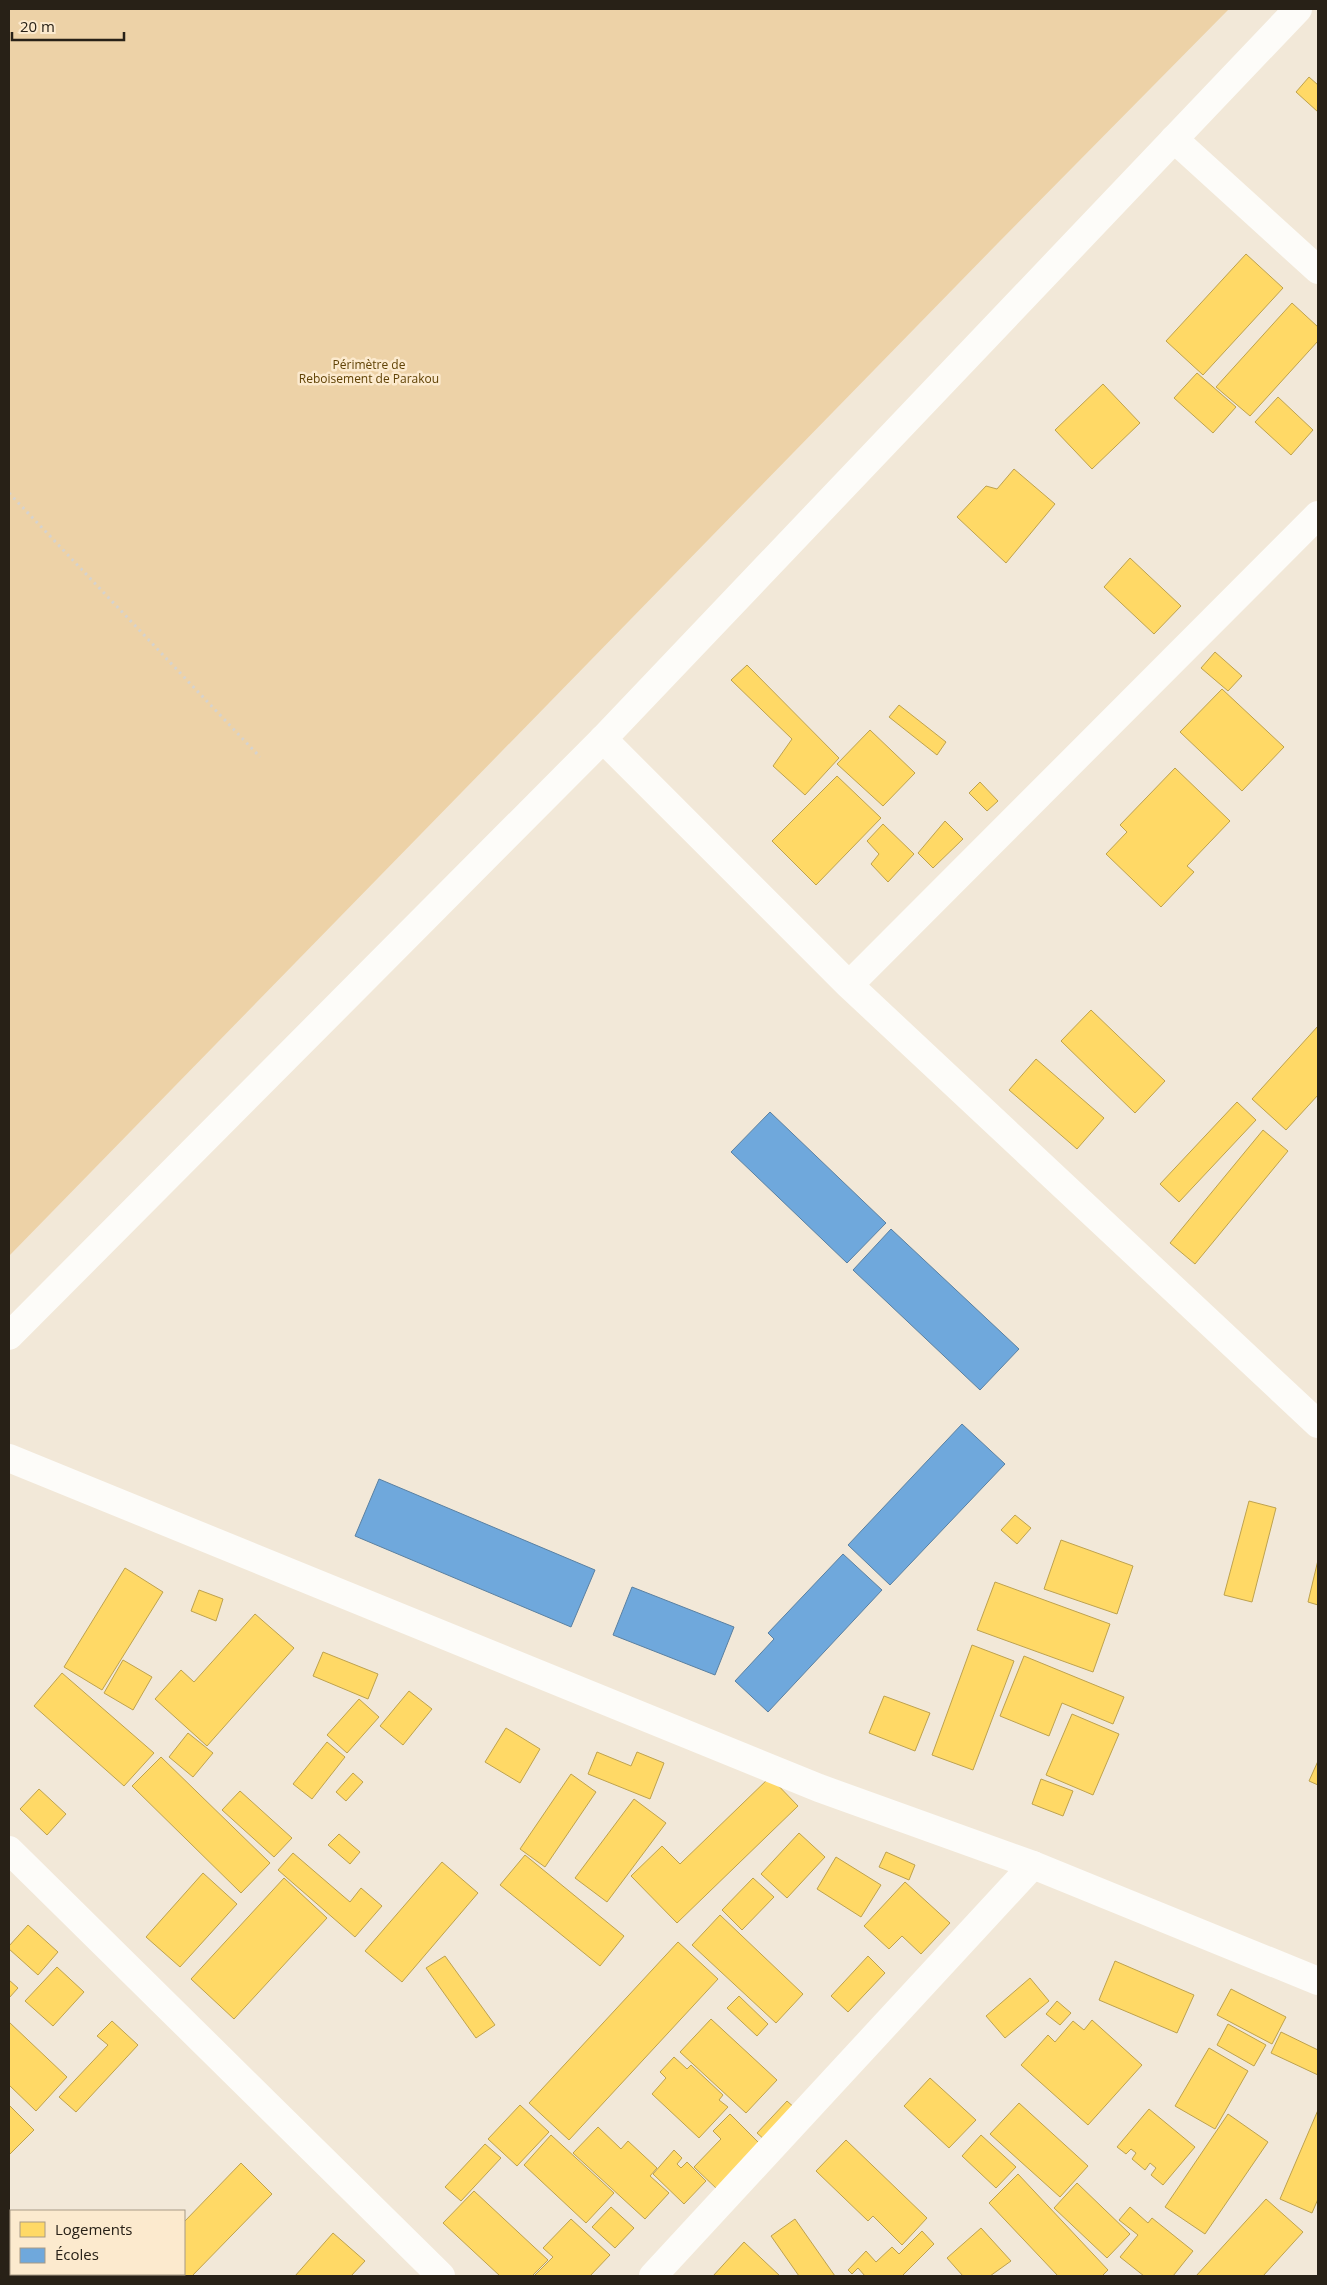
<svg xmlns="http://www.w3.org/2000/svg" width="1327" height="2285" font-family="'Open Sans',sans-serif">
  <style>
    .green { fill: #edd2a7 }
    .homes { fill: #ffd966; stroke: #bea24e }
    .schools { fill: #6fa8dc; stroke: #5a80a1 }
    .lines { fill: none; stroke-linecap: round; stroke-linejoin: round }
    .path { stroke: #d6d3ce; stroke-width: 3; stroke-dasharray: 2.5 4; stroke-linecap: butt }
    .minor { stroke: #fdfcf9; stroke-width: 28 }
    .tertiary { stroke: #fdfcf9; stroke-width: 28 }
    .labels { text-anchor: middle; dominant-baseline: central; stroke-width: 5; stroke-linejoin: round; paint-order: stroke }
    .park-label { font-size: 12px; fill: #604205; stroke: #fceace }
  </style>
  <rect width="100%" height="100%" fill="#f2e8d8"/>
  <path class="green" d="M9 9H1229L998 243 9 1256Z"/>
  <path class="homes" d="M1309 77 1318 85V112L1296 92Z
    M1246 254 1283 288 1203 375 1166 341Z
    M1292 303 1318 327V341L1250 416 1216 387Z
    M1197 373 1236 407 1213 433 1174 398Z
    M1103 384 1140 423 1092 469 1055 430Z
    M1278 397 1313 430 1291 455 1255 422Z
    M1014 469 1055 504 1006 563 957 517 986 486 997 489Z
    M1130 558 1181 606 1154 634 1104 587Z
    M1215 652 1242 676 1228 691 1201 668Z
    M747 665 839 758 805 795 773 766 792 739 731 680Z
    M1222 689 1284 747 1242 791 1180 732Z
    M899 705 946 742 937 755 889 717Z
    M870 730 915 773 883 806 837 764Z
    M1175 768 1230 821 1187 866 1194 872 1161 907 1106 854 1127 832 1120 825Z
    M837 776 881 818 816 885 772 841Z
    M980 782 998 801 987 811 969 793Z
    M945 821 963 839 933 868 918 853Z
    M883 824 914 854 888 882 871 864 879 854 867 841Z
    M1091 1010 1165 1081 1135 1113 1061 1041Z
    M1318 1026V1095L1286 1130 1252 1099Z
    M1036 1059 1104 1118 1077 1149 1009 1090Z
    M1237 1102 1256 1120 1179 1202 1160 1184Z
    M1263 1130 1288 1151 1195 1264 1170 1243Z
    M1249 1501 1276 1508 1252 1602 1224 1595Z
    M1015 1515 1031 1528 1017 1544 1001 1530Z
    M1061 1540 1133 1566 1117 1614 1044 1589Z
    M1318 1560V1605L1308 1602Z
    M125 1568 163 1592 102 1690 64 1667Z
    M995 1582 1110 1624 1093 1672 977 1630Z
    M199 1590 223 1599 216 1621 191 1611Z
    M255 1614 294 1648 207 1746 155 1699 181 1670 194 1682Z
    M972 1645 1014 1661 973 1770 932 1755Z
    M323 1652 378 1674 368 1699 313 1676Z
    M1024 1656 1124 1697 1113 1724 1062 1703 1049 1736 1000 1716Z
    M123 1660 152 1677 133 1710 104 1693Z
    M62 1673 154 1753 124 1786 34 1706Z
    M409 1691 432 1709 403 1745 380 1726Z
    M884 1696 930 1713 915 1751 869 1733Z
    M359 1699 379 1717 347 1753 327 1735Z
    M1072 1714 1119 1734 1093 1795 1046 1775Z
    M506 1728 540 1749 520 1783 485 1762Z
    M188 1733 213 1753 193 1777 169 1757Z
    M327 1742 345 1757 312 1799 293 1784Z
    M597 1752 631 1766 637 1752 664 1763 650 1799 588 1774Z
    M161 1757 270 1863 241 1893 132 1786Z
    M1318 1761V1785L1309 1781Z
    M353 1773 363 1782 346 1801 336 1792Z
    M571 1774 596 1792 545 1867 520 1849Z
    M770 1777 798 1806 677 1923 631 1876 662 1846 680 1864Z
    M1041 1779 1073 1791 1063 1816 1032 1804Z
    M39 1789 66 1814 47 1835 20 1809Z
    M240 1791 292 1838 274 1857 222 1810Z
    M634 1799 666 1823 607 1902 575 1878Z
    M799 1833 825 1857 787 1898 761 1874Z
    M339 1834 360 1852 350 1864 328 1845Z
    M886 1852 915 1865 909 1880 879 1867Z
    M293 1853 350 1902 361 1888 382 1906 355 1937 278 1870Z
    M525 1855 624 1936 600 1966 500 1885Z
    M836 1857 881 1885 861 1917 817 1889Z
    M442 1862 478 1893 402 1982 365 1951Z
    M203 1873 237 1904 180 1967 146 1937Z
    M284 1878 327 1918 234 2019 191 1979Z
    M753 1878 774 1897 742 1930 722 1910Z
    M905 1882 950 1923 921 1954 902 1936 889 1949 864 1926Z
    M720 1915 803 1994 776 2023 692 1945Z
    M28 1925 58 1952 38 1975 9 1949V1946Z
    M678 1942 718 1979 569 2140 529 2103Z
    M445 1956 495 2025 476 2038 426 1968Z
    M868 1956 885 1973 848 2012 831 1996Z
    M1115 1961 1194 1995 1177 2033 1099 2000Z
    M57 1967 84 1992 53 2026 25 2001Z
    M1030 1978 1049 2001 1005 2038 986 2016Z
    M9 1980 18 1988 9 1998Z
    M1231 1989 1286 2017 1272 2044 1217 2015Z
    M739 1996 768 2024 757 2036 727 2008Z
    M1057 2001 1071 2013 1060 2025 1046 2014Z
    M711 2019 777 2080 746 2113 680 2052Z
    M1092 2020 1142 2065 1088 2125 1021 2065 1048 2035 1055 2042 1073 2021 1084 2030Z
    M112 2021 138 2045 76 2112 59 2097 108 2045 97 2036Z
    M9 2022 67 2077 36 2111 9 2085Z
    M1228 2024 1266 2045 1254 2066 1217 2045Z
    M1281 2032 1318 2050V2075L1271 2053Z
    M1209 2048 1248 2071 1215 2129 1175 2106Z
    M674 2057 687 2069 691 2065 723 2095 719 2100 728 2107 699 2138 652 2094 666 2078 660 2072Z
    M930 2078 976 2120 949 2148 904 2106Z
    M787 2101 796 2109 766 2141 757 2133Z
    M1019 2103 1088 2166 1060 2197 990 2134Z
    M9 2105 34 2130 9 2155Z
    M520 2105 549 2132 517 2166 488 2139Z
    M1149 2109 1195 2147 1163 2185 1151 2175 1156 2168 1150 2163 1145 2170 1132 2159 1136 2153 1131 2149 1126 2154 1117 2147Z
    M1318 2110V2199L1312 2213 1280 2199Z
    M730 2114 761 2145 718 2190 694 2167 721 2139 713 2131Z
    M1228 2114 1268 2142 1205 2234 1165 2207Z
    M598 2127 621 2149 628 2141 657 2168 650 2176 669 2193 645 2219 573 2153Z
    M551 2135 614 2193 586 2223 524 2165Z
    M981 2135 1016 2167 996 2188 962 2156Z
    M846 2140 927 2218 902 2245 873 2216 868 2221 816 2171Z
    M485 2144 501 2158 461 2201 445 2187Z
    M674 2150 682 2158 677 2164 681 2168 687 2162 706 2181 684 2204 653 2174Z
    M241 2163 272 2194 192 2276H180L178 2274H184V2222Z
    M1018 2174 1108 2270 1102 2276H1058L989 2203Z
    M1077 2183 1130 2234 1107 2258 1054 2208Z
    M474 2191 548 2260 532 2276H500L443 2223Z
    M1266 2199 1303 2232 1263 2276H1196Z
    M611 2207 634 2228 615 2248 592 2227Z
    M1130 2207 1148 2223 1152 2218 1193 2251 1173 2276H1144L1120 2257 1138 2235 1119 2220Z
    M571 2219 610 2255 590 2276H534L553 2257 543 2248Z
    M795 2219 835 2276H799L771 2236Z
    M981 2228 1011 2261 990 2276H963L947 2258Z
    M922 2231 934 2244 902 2276H865L858 2268 852 2274 848 2270 866 2251 876 2262 892 2247 899 2254Z
    M333 2233 365 2261 351 2276H295Z
    M9 2242 11 2244V2274H44L47 2276H9Z
    M744 2242 780 2276H713Z
    M131 2274H166L169 2276H129Z"/>
  <path class="schools" d="M770 1112 886 1223 847 1263 731 1152Z
    M891 1229 1019 1349 980 1390 853 1270Z
    M962 1424 1005 1464 890 1585 848 1545Z
    M379 1479 595 1570 571 1627 355 1536Z
    M843 1554 882 1590 768 1712 735 1681 774 1639 768 1633Z
    M632 1587 734 1627 715 1675 613 1635Z"/>
  <g class="lines">
    <path class="path" d="M9 493 260 757"/>
    <path class="minor" d="M1174 139 1318 270
      M603 739 849 985 1318 1424
      M849 985 1318 515
      M9 1850 441 2276
      M653 2276 1033 1865"/>
    <path class="tertiary" d="M9 1336 603 739 1298 9
      M9 1458 819 1788 1033 1865 1318 1981"/>
  </g>
  <g class="labels">
    <g class="park-label">
      <text x="369" y="364">Périmètre de<tspan x="369" dy="14">Reboisement de Parakou</tspan></text>
    </g>
  </g>
  <rect width="1327" height="2285" fill="none" stroke="#282117" stroke-width="20"/>
  <rect x="10" y="2210" width="175" height="65" fill="#fceace" stroke="#a79a85"/>
  <rect x="20" y="2222" width="25" height="15" fill="#ffd966" stroke="#a79a85"/>
  <text x="55" y="2235" font-size="15" fill="#282117">Logements</text>
  <rect x="20" y="2248" width="25" height="15" fill="#6fa8dc" stroke="#a79a85"/>
  <text x="55" y="2260" font-size="15" fill="#282117">Écoles</text>
  <path d="M12 32v8h112v-8" fill="none" stroke="#282117" stroke-width="2.5"/>
  <text x="20" y="32" font-size="15" fill="#282117" stroke="#fceace" stroke-width="4" paint-order="stroke">20 m</text>
</svg>
